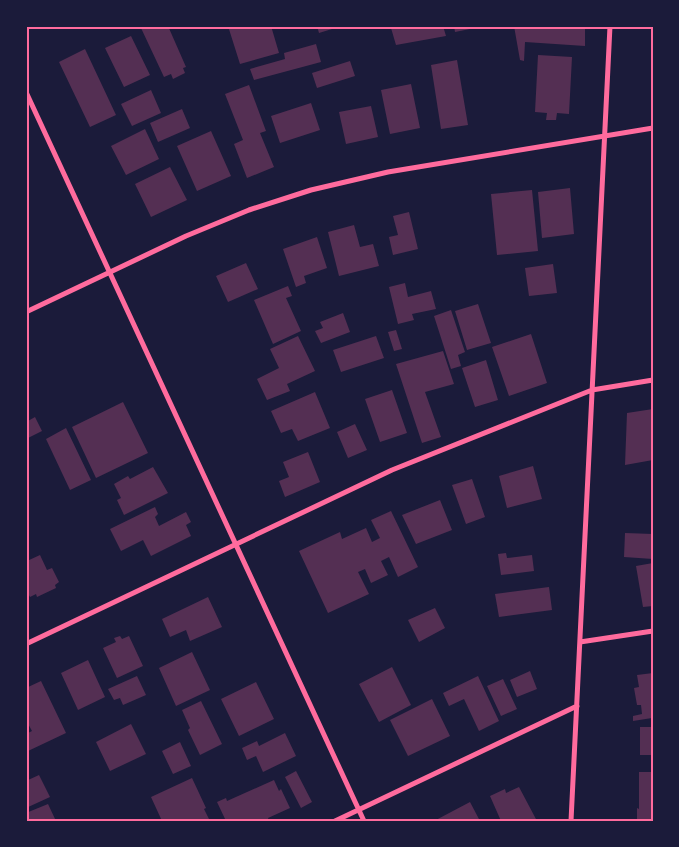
<svg xmlns="http://www.w3.org/2000/svg" width="679" height="847" font-family="'IBM Plex Sans',sans-serif">
  <style>
    .building { fill: #542f53 }
    .lines { fill: none; stroke-linecap: round; stroke-linejoin: round }
    .minor { stroke: #ff6b9d; stroke-width: 5 }
    .neatline { fill: none; stroke: #ff6b9d; stroke-width: 2 }
  </style>
  <rect width="100%" height="100%" fill="#1b1b3a"/>
  <path class="building" d="M145 26H168L186 67 183 68 185 73 173 79 171 74 164 77 141 28Z
    M228 26H271L279 53 240 64Z
    M317 26H331L332 29 319 33Z
    M400 26H443L446 36 396 45 391 28Z
    M454 26H475V28L455 32Z
    M514 26H585V46L525 42 524 61 520 60Z
    M131 36 150 75 124 87 105 48Z
    M316 44 321 62 254 80 250 69 285 59 284 53Z
    M85 49 116 115 90 127 59 62Z
    M538 55 572 57 569 114 557 113 556 120H546L547 113 535 112Z
    M457 60 468 125 441 129 431 65Z
    M350 61 355 76 317 88 312 73Z
    M411 84 420 128 390 134 381 90Z
    M249 85 266 131 260 133 274 167 247 178 234 144 243 140 225 94Z
    M151 90 161 113 132 126 121 104Z
    M311 103 320 130 280 143 271 116Z
    M371 106 378 137 346 144 339 112Z
    M182 109 190 128 158 142 150 123Z
    M145 129 159 159 126 175 111 146Z
    M211 131 231 176 197 191 177 146Z
    M170 167 187 200 151 217 135 184Z
    M570 188 574 234 542 238 538 192Z
    M532 190 538 251 497 255 491 194Z
    M409 212 418 249 393 255 389 237 398 235 393 216Z
    M354 225 360 247 373 244 379 266 339 276 328 232Z
    M317 237 327 268 304 276 306 283 296 287 283 249Z
    M246 263 258 289 228 302 216 276Z
    M553 264 557 293 529 296 525 268Z
    M405 283 408 297 431 291 436 309 412 314 414 320 398 324 389 287Z
    M288 286 292 296 286 298 301 331 273 344 254 300Z
    M478 304 491 343 467 350 455 311Z
    M451 310 465 352 458 355 461 366 451 369 434 316Z
    M343 313 350 332 321 343 315 331 323 328 320 322Z
    M396 330 402 349 394 351 388 332Z
    M531 334 547 383 509 396 492 347Z
    M298 336 315 371 287 384 290 391 267 400 257 379 279 368 270 349Z
    M376 336 384 358 341 372 333 350Z
    M443 351 454 384 425 392 441 437 422 443 396 364Z
    M486 360 498 400 475 407 462 368Z
    M392 390 407 433 380 442 365 399Z
    M315 392 330 428 298 441 292 429 281 433 271 411Z
    M123 402 148 453 96 478 72 427Z
    M653 409V460L625 465 627 413Z
    M26 417 28 421 35 417 42 431 26 439Z
    M355 424 367 450 348 458 337 432Z
    M66 428 91 480 70 490 46 439Z
    M308 452 320 482 285 497 279 481 289 477 283 462Z
    M533 466 542 499 507 508 499 476Z
    M153 467 168 493 124 515 117 500 121 498 114 484 128 476 130 479Z
    M472 479 485 517 466 524 452 485Z
    M440 500 452 530 416 544 402 515Z
    M155 507 158 514 155 517 159 526 186 512 191 522 186 525 191 536 151 556 143 540 121 551 110 529Z
    M391 511 418 567 398 577 389 557 381 561 388 575 371 583 365 569 358 572 369 594 328 613 299 551 340 532 342 539 366 528 372 542 380 538 371 520Z
    M625 533 653 534V559L624 557Z
    M506 553 507 558 532 555 534 571 501 575 498 554Z
    M40 555 47 570 52 568 59 582 55 585 56 588 37 597 36 594 30 597 26 590V565L29 564 27 561Z
    M653 563V606L643 607 636 566Z
    M549 587 552 610 499 617 495 594Z
    M208 597 222 627 190 641 186 630 170 637 162 619Z
    M435 608 445 628 419 642 408 620Z
    M120 636 122 639 129 636 143 666 117 678 103 648 116 642 114 638Z
    M192 652 210 690 176 706 159 668Z
    M88 660 105 697 78 710 61 673Z
    M392 667 411 705 379 722 359 684Z
    M530 671 537 689 517 697 510 680Z
    M653 673 652 718 633 721V716L642 714 641 705H637L634 688 639 687 637 675Z
    M137 676 146 695 123 705 120 698 114 700 108 689Z
    M478 676 499 721 479 731 464 699 449 706 443 693Z
    M503 679 517 709 501 716 487 686Z
    M41 681 66 733 28 751 26 747V734L32 731 26 720V688Z
    M256 682 274 719 239 736 221 699Z
    M432 699 450 736 408 756 390 720Z
    M201 701 222 744 200 755 188 730 190 728 182 710Z
    M131 724 146 754 110 771 96 742Z
    M640 727H653V755H640Z
    M285 733 296 756 263 772 256 756 247 760 242 748 257 741 259 746Z
    M180 742 191 766 173 774 162 751Z
    M296 771 312 802 301 808 285 777Z
    M639 772H653V819L637 821V808L639 809Z
    M39 775 50 797 26 808V781Z
    M192 778 206 808 204 809 210 821H162L151 797Z
    M274 780 279 791 281 789 290 808 268 818 269 821H226L217 802 226 798 227 801Z
    M519 787 537 821H501L490 796 505 789 506 793Z
    M470 802 480 821H434Z
    M48 804 56 821H26V813Z"/>
  <g class="lines">
    <path class="minor" d="M26 92 364 821
      M26 312 186 236 249 210 311 190 388 172 653 128
      M580 642 653 631
      M26 644 392 470 592 390 653 380
      M335 821 577 706
      M571 821 610 26"/>
  </g>
  <rect width="679" height="847" fill="none" stroke="#1b1b3a" stroke-width="55"/>
  <rect x="28" y="28" width="624" height="792" class="neatline"/>
</svg>
